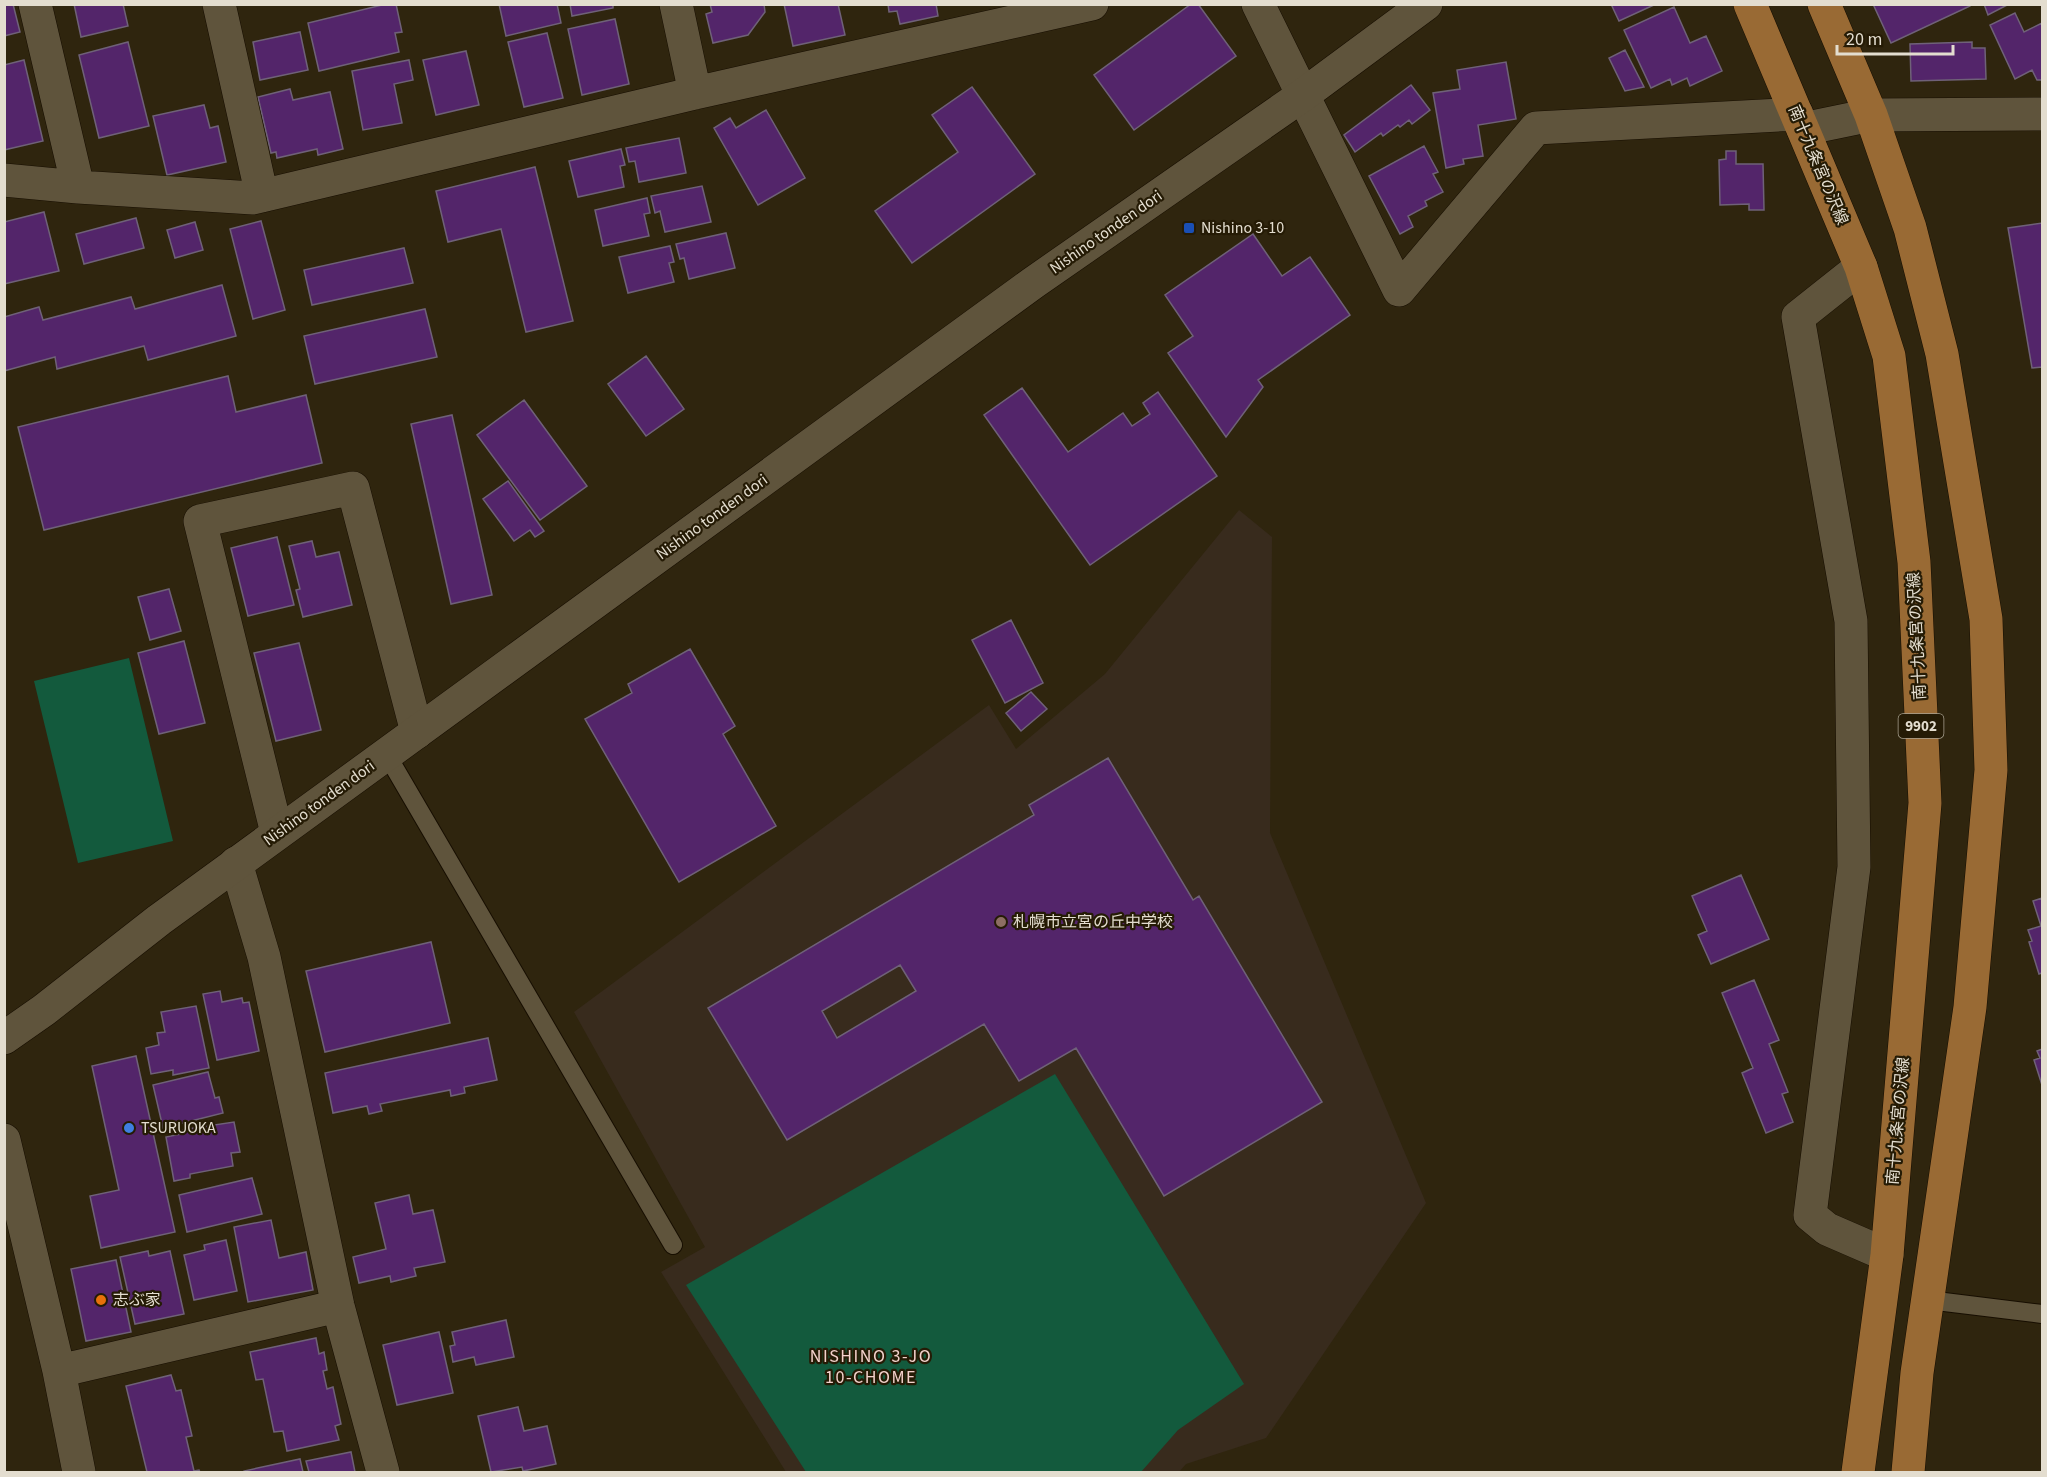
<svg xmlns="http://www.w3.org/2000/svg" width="2047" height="1477" font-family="'Source Sans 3','Noto Sans JP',sans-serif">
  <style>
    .education { fill: #382b1d }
    .green { fill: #135a3d }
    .building { fill: #53256a; stroke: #6f6178; stroke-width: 1.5; fill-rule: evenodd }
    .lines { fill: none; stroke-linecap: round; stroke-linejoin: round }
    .service-casing { stroke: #170e00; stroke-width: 20 }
    .minor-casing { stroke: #170e00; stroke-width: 34 }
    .tertiary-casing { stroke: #170e00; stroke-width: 34 }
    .primary-casing { stroke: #170e00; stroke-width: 34 }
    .service { stroke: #5f543c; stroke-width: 18 }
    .minor { stroke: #5f543c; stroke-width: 33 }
    .tertiary { stroke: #5f543c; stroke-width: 33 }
    .primary { stroke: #996a34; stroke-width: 33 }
    .transit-dot { fill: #1a4fb4; stroke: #251b05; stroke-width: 2 }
    .education-dot { fill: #8d6e63; stroke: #251b05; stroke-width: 2 }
    .shop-dot { fill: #3f7fe0; stroke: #251b05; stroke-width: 2 }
    .food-dot { fill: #e8710a; stroke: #251b05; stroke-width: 2 }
    .labels { text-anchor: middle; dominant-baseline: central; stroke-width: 4.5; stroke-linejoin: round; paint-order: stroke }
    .shield { fill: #251b05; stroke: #aaa392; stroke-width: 1.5 }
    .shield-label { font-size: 15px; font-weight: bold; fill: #e3ddcf }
    .street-label { font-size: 16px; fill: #e3ddcf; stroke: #251b05 }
    .poi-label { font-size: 16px; fill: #e3ddcf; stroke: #251b05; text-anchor: start }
    .neighbourhood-label { font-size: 18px; letter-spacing: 1.5px; fill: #f3d1cb; stroke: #251b05 }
  </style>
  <rect width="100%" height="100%" fill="#2f250e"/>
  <path class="education" d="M1239 510 1272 537 1270 833 1426 1203 1266 1438 1186 1464 1179 1472H786L661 1272 705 1247 574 1012 989 705 1016 749 1105 674Z"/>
  <path class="green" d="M129 658 173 841 78 863 34 681Z
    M1055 1074 1244 1384 1178 1430 1141 1472H806L686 1285Z"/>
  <path class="building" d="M4 4H13L20 32 4 36Z
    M74 4H123L128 26 81 37Z
    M386 4H396L402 32 395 33 399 52 319 71 308 23Z
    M499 4H557L561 23 506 36Z
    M570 4H613V8L572 16Z
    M710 4H764L765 12 748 35 713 43 706 14 712 12Z
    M784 4H838L845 35 793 46Z
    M888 4H936L938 16 900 24 897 11 889 12Z
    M1191 4H1198L1236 56 1134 130 1094 75Z
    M1611 4H1656L1619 21Z
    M1873 4H1970V6L1891 43Z
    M1984 4H2009L1988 15Z
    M1674 7 1690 43 1706 36 1722 71 1690 86 1687 78 1672 85 1670 79 1651 88 1624 30Z
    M2015 13 2024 32 2042 23V80H2037L2032 70 2015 79 1990 25Z
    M615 19 629 84 582 95 568 29Z
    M300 32 308 70 260 80 253 42Z
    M547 33 563 98 524 107 508 42Z
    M128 42 149 126 99 138 79 55Z
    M1972 42V48H1985L1986 79 1911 81 1910 44Z
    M1625 50 1644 87 1625 91 1609 58Z
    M466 51 479 105 436 115 423 60Z
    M24 60 43 141 4 150V65Z
    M409 60 413 80 394 84 402 123 363 130 352 71Z
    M1506 62 1516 119 1478 125 1483 156 1463 159 1464 164 1446 168 1433 93 1460 89 1457 70Z
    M1411 85 1430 110 1412 124 1409 120 1400 127 1398 125 1383 136 1381 133 1355 152 1344 135Z
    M972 87 1035 174 912 263 875 211 958 152 932 115Z
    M290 89 293 100 330 92 343 149 318 155 317 149 277 158 276 152 271 153 258 97Z
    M204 105 210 128 218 126 226 162 167 175 153 116Z
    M766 110 805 178 758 205 714 128 730 118 736 128Z
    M679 138 686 173 639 182 635 161 629 162 626 148Z
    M1424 146 1438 172 1433 174 1443 192 1425 201 1427 206 1408 216 1413 227 1400 234 1369 176Z
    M621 149 625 165 620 166 624 187 578 197 569 161Z
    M1726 151H1736V164H1763L1764 210H1749V204L1720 205 1719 160 1726 159Z
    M535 167 573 321 526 332 501 229 448 242 436 191Z
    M702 186 711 222 665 232 660 211 655 213 651 196Z
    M647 198 650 213 644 214 649 236 603 246 595 210Z
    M44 212 59 271 4 284V222Z
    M136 218 144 248 84 264 76 234Z
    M261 221 285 310 253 319 230 229Z
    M195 222 203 250 175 258 167 230Z
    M2042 223V367L2032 368 2008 228Z
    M726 233 735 268 689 279 684 258 680 259 676 244Z
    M1253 234 1282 276 1310 257 1350 315 1258 380 1263 387 1226 437 1168 353 1193 336 1165 295Z
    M670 246 674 262 669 263 674 282 628 293 619 257Z
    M404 248 413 283 312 305 304 270Z
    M222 285 236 336 148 360 144 346 57 369 55 357 4 371V317L39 307 43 320 131 297 135 309Z
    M425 309 437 357 315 384 304 336Z
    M646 356 684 409 646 436 608 384Z
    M228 376 236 412 306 395 322 463 44 530 18 427Z
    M1022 388 1068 452 1123 413 1132 426 1150 414 1143 403 1158 392 1217 476 1090 565 984 415Z
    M524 400 587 486 540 520 477 435Z
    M452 415 492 595 451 604 411 424Z
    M508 481 544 531 535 537 530 530 514 541 483 499Z
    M277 537 294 605 248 616 231 548Z
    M312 541 316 557 339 552 352 605 303 617 296 590 300 589 289 546Z
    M169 589 181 631 150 640 138 597Z
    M1011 620 1043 683 1005 703 972 640Z
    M184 641 205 723 159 734 138 653Z
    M299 643 321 730 276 741 254 653Z
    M690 649 735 726 723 734 776 826 679 882 585 719 632 693 628 684Z
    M1031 692 1047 709 1021 731 1006 713Z
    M1108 758 1193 900 1199 896 1322 1102 1164 1196 1076 1048 1019 1081 984 1024 787 1140 708 1008 1034 815 1029 805ZM900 965 916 991 837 1038 822 1011Z
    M1741 875 1769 939 1711 964 1698 935 1707 931 1692 896Z
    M2042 898V973L2039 974 2029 942 2032 941 2028 930 2041 926 2033 901Z
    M431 942 450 1023 325 1052 306 971Z
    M1754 980 1779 1040 1769 1044 1788 1092 1782 1094 1793 1122 1766 1133 1742 1073 1753 1068 1722 993Z
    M220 991 222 1002 242 998 243 1003 249 1002 259 1051 217 1060 203 994Z
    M196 1006 209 1068 173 1075V1070L151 1074 146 1048 159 1045 157 1033 165 1032 161 1012Z
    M488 1038 497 1080 464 1087 465 1093 451 1096 450 1090 380 1104 382 1111 369 1114 367 1106 333 1113 325 1073Z
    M2042 1049V1085L2034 1060 2040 1058 2037 1051Z
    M136 1056 175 1232 101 1248 90 1196 119 1190 92 1066Z
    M208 1072 215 1098 219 1097 223 1113 163 1128 153 1085Z
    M234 1122 240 1152 231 1153 233 1166 190 1174V1178L174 1181 166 1137 181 1134 180 1130Z
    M252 1178 262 1214 187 1232 179 1195Z
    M409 1195 413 1214 433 1210 445 1262 414 1268 416 1276 391 1282 390 1276 359 1283 353 1257 386 1249 375 1203Z
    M271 1220 279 1258 306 1252 313 1290 248 1302 234 1227Z
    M226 1240 237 1291 194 1300 184 1255 205 1250 204 1245Z
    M148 1251 149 1256 170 1251 184 1314 135 1324 120 1257Z
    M116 1260 131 1332 86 1341 71 1269Z
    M506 1320 514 1357 476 1365 474 1357 453 1362 450 1346 455 1345 452 1332Z
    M439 1332 453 1393 397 1405 383 1345Z
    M316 1338 319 1354 324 1352 327 1370 323 1371 327 1389 333 1387 341 1424 335 1426 339 1440 287 1451 283 1431 274 1432 263 1379 256 1380 250 1352Z
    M171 1375 176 1391 181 1390 192 1436 186 1437 194 1471 199 1470 200 1472H147L126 1386Z
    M518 1407 524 1431 547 1426 556 1464 523 1471 522 1467 491 1472 478 1416Z
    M351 1452 355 1472H309L306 1461Z
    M300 1459 303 1472H244V1471Z"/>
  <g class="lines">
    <g class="service-casing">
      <path id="service" d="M387 755 673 1245
        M1928 1300 2042 1314"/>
    </g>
    <g class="minor-casing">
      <path id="minor" d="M35 4 78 187
        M219 4 262 196
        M676 4 695 93
        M1258 4 1399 290 1536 128 1797 114
        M1803 129 1871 115 2042 114
        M4 180 78 187 253 198 695 93 1092 4
        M1861 267 1798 317 1851 621 1854 867 1810 1215 1827 1229 1887 1255
        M277 833 200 521 353 488 417 732
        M236 863 264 957 338 1306 383 1472
        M4 1140 59 1371 79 1472
        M59 1371 338 1306"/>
    </g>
    <g class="tertiary-casing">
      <path id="tertiary" d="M4 1038 44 1010 159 920 1033 283 1303 95 1426 4"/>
    </g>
    <g class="primary-casing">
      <path id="primary" d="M1750 4 1861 267 1889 356 1914 562 1925 803 1887 1255 1858 1472
        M1824 4 1871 115 1910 228 1942 354 1986 619 1991 770 1970 1007 1917 1373 1908 1472"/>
    </g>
    <use href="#service" class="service"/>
    <use href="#minor" class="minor"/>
    <use href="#tertiary" class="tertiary"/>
    <use href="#primary" class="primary"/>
  </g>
  <rect class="transit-dot" x="1183" y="222" width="12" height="12" rx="3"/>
  <circle class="education-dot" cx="1001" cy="922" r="6"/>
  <circle class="shop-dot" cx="129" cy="1128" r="6"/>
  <circle class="food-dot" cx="101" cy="1300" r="6"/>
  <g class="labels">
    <rect class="shield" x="1898.5" y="714" width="45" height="24" rx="4.5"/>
    <g class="shield-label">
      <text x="1921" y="726">9902</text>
    </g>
    <g class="street-label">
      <text transform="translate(1818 165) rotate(67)">南十九条宮の沢線</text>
      <text transform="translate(1106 232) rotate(-35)">Nishino tonden dori</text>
      <text transform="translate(712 517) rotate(-36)">Nishino tonden dori</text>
      <text transform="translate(1917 636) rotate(-93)">南十九条宮の沢線</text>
      <text transform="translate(319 803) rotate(-36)">Nishino tonden dori</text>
      <text transform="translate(1898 1121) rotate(-85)">南十九条宮の沢線</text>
    </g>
    <g class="poi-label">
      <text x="1201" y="228">Nishino 3-10</text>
      <text x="1013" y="922">札幌市立宮の丘中学校</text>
      <text x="141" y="1128">TSURUOKA</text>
      <text x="113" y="1300">志ぶ家</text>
    </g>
    <g class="neighbourhood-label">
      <text x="871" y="1356">NISHINO 3-JO<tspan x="871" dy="21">10-CHOME</tspan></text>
    </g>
  </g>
  <rect width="2047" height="1477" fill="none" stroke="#e3ddcf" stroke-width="12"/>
  <path d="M1837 45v9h116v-9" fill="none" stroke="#e3ddcf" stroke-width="3"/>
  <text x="1846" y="45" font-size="18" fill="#e3ddcf" stroke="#251b05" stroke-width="4.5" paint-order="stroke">20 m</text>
</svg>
